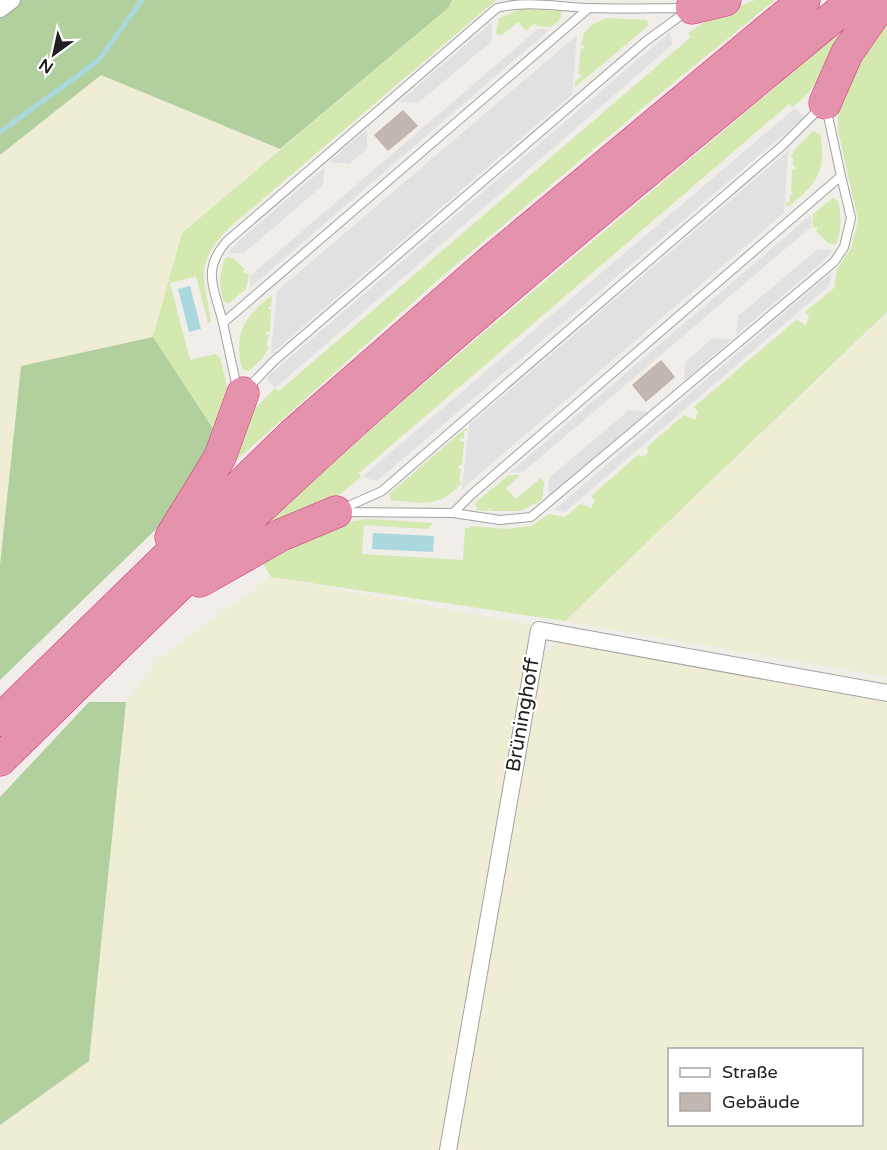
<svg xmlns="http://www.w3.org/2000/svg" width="887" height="1150" font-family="'Varela Round',sans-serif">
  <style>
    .farmland { fill: #efedd4; fill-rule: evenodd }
    .grass { fill: #d3e9b0 }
    .forest { fill: #b2cf9e }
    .parking { fill: #e1e1e1 }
    .water { fill: #aad8dd }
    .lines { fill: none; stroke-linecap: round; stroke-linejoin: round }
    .stream { stroke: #aad8dd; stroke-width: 5 }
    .building { fill: #c1b8b4; stroke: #c2b2aa; stroke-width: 1.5 }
    .lane-casing { stroke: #a2a2a2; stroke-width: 10 }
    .street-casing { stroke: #a2a2a2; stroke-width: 18 }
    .highway-casing { stroke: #d72d7c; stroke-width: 33 }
    .lane { stroke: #fff; stroke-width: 8 }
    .street { stroke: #fff; stroke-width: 16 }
    .highway { stroke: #e592ac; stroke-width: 32 }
    .labels { text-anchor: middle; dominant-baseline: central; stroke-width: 4.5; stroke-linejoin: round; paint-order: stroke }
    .street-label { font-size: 20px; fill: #212121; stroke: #fff }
  </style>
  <rect width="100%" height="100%" fill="#f1ede8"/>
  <path class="farmland" d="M100 75 280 149 182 233 153 337 21 366 0 565V155Z
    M887 315V677L565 621Z
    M271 577 537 626 440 1150H0V1125L89 1061 126 702 158 660Z
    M560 639 887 697V1150H453L538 660ZM670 1050H862V1124H670Z"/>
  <path class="grass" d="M452 0H496L230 227C192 266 205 276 211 322L208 323 196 276 170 283 190 360 216 354 218 357H220L228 391 219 438 153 337 182 233 448 8Z
    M755 0H775L657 96 439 279 227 469 252 412 275 388 279 391 691 37 688 33 710 19Z
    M522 9 561 11V18L551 27 537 26 535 23 526 31 518 22 502 35 496 34 499 18Z
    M887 17V312L565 621 271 577 261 560 345 522 369 519 434 523 427 529 364 525 362 554 463 560 465 528H470L471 526 506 529 531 526 549 514 565 517 580 504 591 508 595 501 591 496 638 455 644 457 648 453 647 447 684 415 695 420 698 412 694 407 796 320 806 325 809 316 805 312 834 288 837 269 851 248 858 220 838 130V111L843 89Z
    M607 18 647 20 648 26 574 88 575 82 578 78 581 77 582 75 578 74 581 48 584 49 585 47 581 45 584 37 582 36 591 25Z
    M849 25C832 62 825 80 793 107L789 104 359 473 361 477 323 508 250 537 405 399Z
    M813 131 820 134C827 171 817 184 789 206H786V202H790V195L794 194 791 191 792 169H795V166H793V158L791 157 794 150Z
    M833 198 838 201C842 217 841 230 836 245L828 243 816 231 818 229 817 227 814 228 812 225 813 214Z
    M226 257 233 258 245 269 243 272 249 274 246 289 229 303 223 301C220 285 218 273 226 257Z
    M272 295 271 307H268V309L271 310 270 332H266L265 334 269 335 266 346 269 347 262 359 248 371 242 369C233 332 245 317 272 295Z
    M466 428 468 431H464V438H460V441H464L462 465H459L458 468 461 469 459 481 462 482C441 509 421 503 391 500L389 494Z
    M509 475H520L506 488 516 499 541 478 544 482 542 500 520 511H491V508H489L488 511 477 510 475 503Z"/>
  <path class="forest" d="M19 0H452L448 8 280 149 101 75 0 155V15Z
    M153 337 219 438 181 505 0 680V565L21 366Z
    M89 702H126L89 1061 0 1125V797Z"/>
  <path class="parking" d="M492 22V41L418 103 399 102Z
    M538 29H550L250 288V276Z
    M670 32 672 45 275 388 266 378Z
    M577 35 572 94 271 354 277 291Z
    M795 108 804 117 377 481 362 477Z
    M367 129V149L349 164 329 162Z
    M788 151 784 213 462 489 469 425Z
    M325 167 323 185 244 253H227L241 239Z
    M811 215V227L522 473 510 472Z
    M818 249 833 250 822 262 736 335 738 316Z
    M831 273 830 285 565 512 554 510Z
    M713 338 731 340 684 381 685 362Z
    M629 410 647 412 548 497 549 478Z"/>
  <path class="water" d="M190 286 201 329 189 332 178 289Z
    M373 533 434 536 433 552 372 549Z"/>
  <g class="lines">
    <path class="stream" d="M0 132 98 61 142 0"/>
  </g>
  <path class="building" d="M403 111 417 126 388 150 375 135Z
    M661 361 674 377 646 401 633 385Z"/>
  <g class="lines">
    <g class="lane-casing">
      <path id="lane" d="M589 8 223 323 236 383 243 393 274 361 646 41 687 11
        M223 323C215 290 201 271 226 242L497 8C527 0 558 7 590 8 622 9 655 8 688 8
        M342 509 382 491 782 146 822 106
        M342 512 453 513 471 495 841 176 826 107
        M453 513 500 520 531 517 834 262 844 247 851 218 841 176"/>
    </g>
    <g class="street-casing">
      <path id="street" d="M0 9 12 0
        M448 1150 539 630 887 693"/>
    </g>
    <g class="highway-casing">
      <path id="highway" d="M692 8 725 0
        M825 103 847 53 884 0
        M171 537 220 457 243 393
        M200 581 281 535 336 512
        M0 720 293 434 491 261 804 0
        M0 760C123 639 246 518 375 403 531 265 693 133 854 0"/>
    </g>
    <use href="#lane" class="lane"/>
    <use href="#street" class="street"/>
    <use href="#highway" class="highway"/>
  </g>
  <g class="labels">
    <g class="street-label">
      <text transform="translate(523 715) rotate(-80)">Brüninghoff</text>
    </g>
  </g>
  <rect x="668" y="1048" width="195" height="78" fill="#ffffff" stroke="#a6a6a6" stroke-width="1.5"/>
  <rect x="680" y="1068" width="30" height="9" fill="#ffffff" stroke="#a6a6a6" stroke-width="1.5"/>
  <text x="722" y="1078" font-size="18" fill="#212121">Straße</text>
  <rect x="680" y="1093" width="30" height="18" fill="#c1b8b4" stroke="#a6a6a6" stroke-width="1.5"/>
  <text x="722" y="1108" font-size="18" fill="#212121">Gebäude</text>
  <g transform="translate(54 54) rotate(213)" stroke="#ffffff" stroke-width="4.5" paint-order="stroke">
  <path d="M0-4.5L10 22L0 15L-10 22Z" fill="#212121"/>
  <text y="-9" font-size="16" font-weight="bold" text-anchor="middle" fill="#212121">N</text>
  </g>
</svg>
